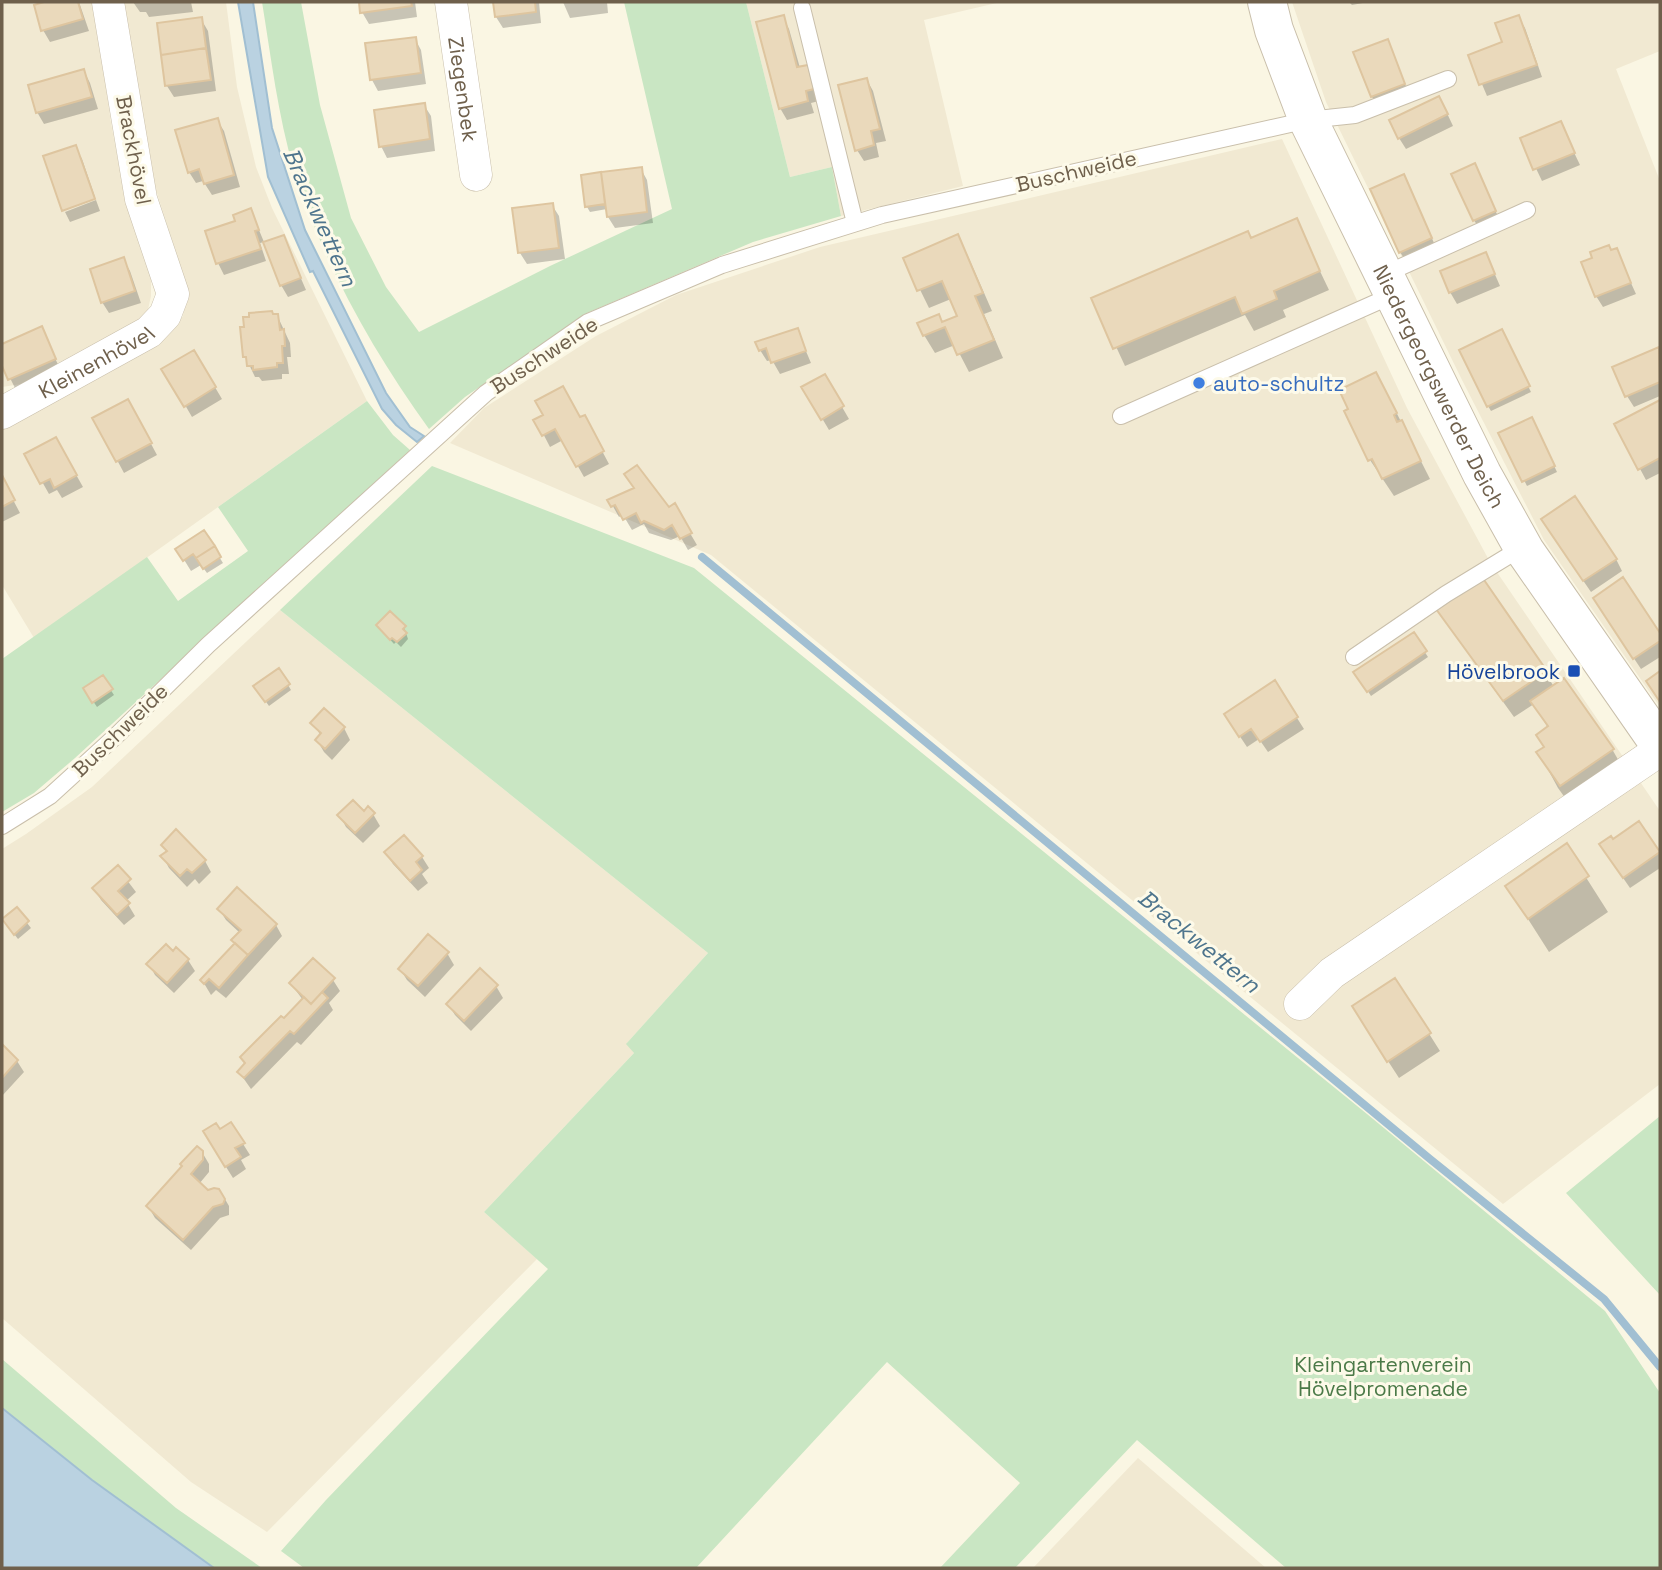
<svg xmlns="http://www.w3.org/2000/svg" width="1662" height="1570" font-family="'Space Grotesk',sans-serif">
  <style>
    .residential { fill: #f1e9d2 }
    .green { fill: #c9e6c3 }
    .water { fill: #bad2e1; stroke: #a1bfd2; stroke-width: 2 }
    .shadow { fill: #0003 }
    .lines { fill: none; stroke-linecap: round; stroke-linejoin: round }
    .stream { stroke: #a1bfd2; stroke-width: 8 }
    .building { fill: #ead9bb; stroke: #dec59f; stroke-width: 2 }
    .service-casing { stroke: #c9bfab; stroke-width: 18 }
    .minor-casing { stroke: #c9bfab; stroke-width: 33 }
    .tertiary-casing { stroke: #c9bfab; stroke-width: 40 }
    .service { stroke: #fff; stroke-width: 16 }
    .minor { stroke: #fff; stroke-width: 32 }
    .tertiary { stroke: #fff; stroke-width: 38 }
    .shop-dot { fill: #3f7fe0; stroke: #fdfae9; stroke-width: 2.5 }
    .transit-dot { fill: #1a4fb4; stroke: #fdfae9; stroke-width: 2.5 }
    .labels { text-anchor: middle; dominant-baseline: central; stroke-width: 6; stroke-linejoin: round; paint-order: stroke }
    .street-label { font-size: 21px; fill: #6f604c; stroke: #fdfae9 }
    .shop-label { font-size: 21px; fill: #366cbe; stroke: #fdfae9; text-anchor: start }
    .transit-label { font-size: 21px; fill: #164399; stroke: #fdfae9; text-anchor: end }
    .park-label { font-size: 21px; fill: #4b7a48; stroke: #fdfae9 }
    .water-label { font-size: 23px; font-style: italic; fill: #4e758d; stroke: #fdfae9 }
  </style>
  <rect width="100%" height="100%" fill="#faf6e3"/>
  <path class="residential" d="M2 2H94L111 123 125 197 151 273V296L147 314 135 326 21 384 2 387Z
    M123 2H226L237 87 256 167 272 208 367 401 34 638 2 585V425L167 335 183 316 187 287 155 187Z
    M746 2H1001L924 20 963 186 841 216 832 167 790 177Z
    M1292 2H1660V51L1616 69 1660 181V707L1544 540 1462 380 1326 102Z
    M1282 139 1407 408 1490 562 1660 811V1084L1503 1204 711 555 450 443 484 408 596 336 676 295 820 247Z
    M280 610 708 953 627 1043 634 1053 484 1212 537 1259 267 1532 191 1482 2 1318V849L26 834 92 787Z
    M1138 1458 1266 1568H1033Z"/>
  <path class="green" d="M262 2H301L320 105 351 218 386 287 419 332 550 266 672 209 624 2H746L790 177 832 167 841 216 753 242 587 313 465 397 429 429C372 350 323 263 294 170 278 116 271 57 262 2Z
    M367 401 393 435 410 450 75 758 34 793 2 812V659L147 557 178 601 248 551 218 507Z
    M432 466 694 568 1367 1114 1605 1311 1660 1393V1568H1286L1137 1440 1015 1568H940L1020 1483 887 1362 696 1568H304L281 1551 326 1500 548 1269 484 1212 634 1053 626 1044 708 953 280 610Z
    M1660 1116V1295L1566 1193Z
    M2 1359 176 1508 262 1568H214L92 1480 2 1408Z"/>
  <path class="water" d="M238 2H253L272 128 305 230 386 393 410 427 424 436 417 442 396 425 382 409 313 271 310 272 268 177Z
    M2 1408 92 1480 214 1568H2Z"/>
  <path class="shadow" d="M50 2H79L89 31 50 42 43 30 36 6Z
    M133 2H191L193 12 149 17 146 12H140Z
    M361 2H415L417 17 369 24 362 12Z
    M494 2H539L541 23 503 28 496 17Z
    M563 2H607L608 13 570 18Z
    M1349 2H1368L1352 5Z
    M783 17 789 29 800 68 807 67 819 101 811 103 814 113 787 120 780 108Z
    M1518 17 1525 28 1542 77 1487 96 1470 56 1505 43Z
    M201 19 208 31 216 91 174 97 167 86 158 25Z
    M415 39 421 50 426 84 378 91 372 80Z
    M1387 41 1410 96 1379 108 1372 97Z
    M84 71 90 83 98 109 44 124 37 112Z
    M867 80 873 91 886 141 876 143 879 157 864 161 857 150Z
    M424 105 431 116 435 151 387 158 381 146Z
    M1445 109 1453 126 1406 149 1399 138Z
    M217 120 224 131 240 187 212 195 203 181 196 183 189 172Z
    M1560 123 1580 165 1542 181 1522 139Z
    M75 147 82 159 95 197 63 209Z
    M641 169 647 180 653 223 615 228 608 217 607 209 590 212 587 207 583 176Z
    M1480 177 1501 223 1481 232 1474 220Z
    M1410 187 1437 250 1407 263 1400 252Z
    M96 200 100 211 70 222 65 212Z
    M552 205 559 216 565 259 527 264 520 253Z
    M251 211 264 242 260 243 266 261 224 275 218 263Z
    M1296 221 1329 290 1283 310 1286 317 1254 331 1245 315 1125 366 1094 299Z
    M957 236 967 254 992 311 984 314 1003 358 969 372 955 345 935 353 924 335 919 324H943L959 317 951 299 929 308 905 259Z
    M283 237 306 290 288 297 281 285Z
    M1616 250 1636 294 1603 307 1596 296 1611 252Z
    M1486 254 1500 286 1457 304 1450 292Z
    M123 259 130 271 141 303 109 313 102 302Z
    M277 315 290 343 291 357H287L289 374H282V379L262 381 259 377H255L245 356 273 316Z
    M41 328 61 371 16 390 2 362V346Z
    M797 330 811 363 780 374 772 360 767 361 760 350Z
    M1504 337 1531 392 1491 411 1488 406Z
    M1658 349 1660 353V396L1634 407 1627 396Z
    M194 352 222 399 192 417 164 369Z
    M824 376 849 419 829 430 804 388Z
    M1386 392 1430 479 1394 496 1370 460 1346 412Z
    M128 401 157 455 124 473 95 419Z
    M1660 402V473L1646 480 1616 424Z
    M584 417 609 464 584 477 563 440 550 447 536 420H580Z
    M1534 424 1557 472 1527 486 1501 433Z
    M56 439 83 487 62 498 57 490 49 494 27 455Z
    M2 479 20 513 2 522Z
    M636 489 668 510 674 506 697 545 688 550 680 536 671 540 649 533 644 524 632 530 623 515 619 517 610 501Z
    M1549 531 1616 559 1622 571 1591 592Z
    M204 533 223 563 207 573 201 565 191 571 178 550Z
    M1623 580 1660 636V657L1641 669 1602 610Z
    M1439 609 1545 672 1554 687 1612 749 1632 784 1581 820 1558 788 1539 753 1546 748 1548 728 1534 704 1514 717 1449 627Z
    M378 626 404 627 408 639 401 647 396 642 394 644Z
    M1413 634 1428 657 1371 696 1356 673Z
    M102 677 114 695 97 707 85 689Z
    M288 685 291 690 269 706 259 692Z
    M1297 718 1304 729 1268 752 1259 739 1247 747 1233 726Z
    M313 723 344 728 350 740 332 760 324 752 317 740 321 736Z
    M364 813 373 814 380 826 363 843 346 827 340 816Z
    M1639 824 1660 855V868L1630 888 1608 856 1613 842Z
    M163 845 205 861 211 872 199 884 195 879 187 887 169 868 163 857 167 853Z
    M1566 846 1608 912 1549 952 1507 886Z
    M386 853 422 857 429 868 422 874 428 883 418 891 393 864Z
    M117 867 136 892 126 901 135 916 124 925 101 900 94 888Z
    M16 909 31 928 18 939 3 920Z
    M219 909 276 925 282 936 226 998 216 990 211 995 202 980 236 945 240 933 226 920Z
    M173 953 188 960 195 971 174 993 155 975 149 964Z
    M447 953 454 965 425 997 407 980 400 969Z
    M333 980 340 991 329 1003 333 1010 301 1045 297 1042 251 1089 239 1072 303 1000 291 984Z
    M1395 980 1440 1051 1399 1078 1364 1024Z
    M496 986 503 998 471 1031 455 1015 448 1004Z
    M2 1046 17 1061 24 1072 2 1096Z
    M231 1125 250 1155 241 1160 246 1169 233 1178 211 1143 219 1131Z
    M202 1152 209 1164V1172L199 1184 208 1192 222 1194 229 1206V1215L220 1218 191 1250 155 1218 148 1206Z"/>
  <g class="lines">
    <path class="stream" d="M702 557 1430 1159 1604 1299 1660 1367"/>
  </g>
  <path class="building" d="M44 2H78L83 19 41 31 34 5Z
    M359 2H411L412 6 360 13Z
    M493 2H535L536 12 495 17Z
    M784 15 797 67 808 65 814 89 806 91 808 101 779 109 756 22Z
    M1519 15 1537 65 1479 85 1468 55 1502 42 1495 23Z
    M202 17 206 48 161 55 157 23Z
    M416 37 421 73 370 80 365 43Z
    M1388 39 1405 84 1371 97 1353 52Z
    M206 48 211 80 165 86 161 55Z
    M84 69 92 97 36 113 28 85Z
    M867 78 880 129 871 131 874 145 855 151 838 85Z
    M1439 96 1448 114 1398 139 1389 120Z
    M425 103 430 139 379 147 374 110Z
    M218 118 234 175 204 184 199 169 188 173 175 130Z
    M1561 121 1575 153 1533 170 1520 138Z
    M76 145 95 199 62 211 43 156Z
    M1475 163 1496 211 1473 221 1451 174Z
    M642 167 647 212 607 217 601 172Z
    M601 172 605 204 585 207 581 175Z
    M1404 174 1432 238 1399 253 1370 189Z
    M553 203 559 248 518 253 512 208Z
    M251 208 259 230 255 231 261 249 216 264 205 231 235 221 233 215Z
    M1297 218 1320 271 1274 291 1277 299 1242 314 1235 297 1113 349 1091 298 1248 231 1251 238Z
    M958 234 983 293 975 296 994 340 957 355 945 327 923 336 917 323 939 314 942 322 957 316 942 281 917 291 903 258Z
    M284 235 301 278 280 286 263 242Z
    M1609 245 1611 250 1617 248 1631 283 1595 297 1581 262 1592 258 1590 252Z
    M1486 252 1495 274 1449 293 1440 271Z
    M124 257 135 291 101 303 90 269Z
    M272 311 273 314H278L280 330 284 329 285 346H282L283 363H277V367L253 370V366H247L246 357H243L240 327H244L243 317H249V313Z
    M42 326 56 359 8 380 2 366V344Z
    M798 328 806 351 771 363 766 348 759 351 755 342Z
    M1502 329 1530 386 1487 407 1459 350Z
    M1659 347 1660 382 1625 397 1612 367Z
    M194 350 216 387 184 407 161 369Z
    M1376 372 1397 413 1394 415 1397 422 1402 420 1421 461 1382 479 1372 459 1368 461 1344 411 1348 409 1339 390Z
    M825 374 844 406 821 420 801 387Z
    M563 386 580 417 585 415 604 451 576 467 555 429 542 436 533 420 543 415 535 401Z
    M128 399 152 443 116 462 92 418Z
    M1660 400V458L1638 470 1614 424Z
    M1532 417 1555 466 1522 482 1498 433Z
    M56 437 77 475 54 488 50 479 40 484 24 454Z
    M637 465 669 507 675 503 692 533 680 539 672 525 664 530 644 521 641 523 636 513 623 520 615 505 611 507 607 500 634 488 624 474Z
    M2 475 15 500 2 507Z
    M1575 496 1617 559 1583 581 1541 519Z
    M204 530 215 546 196 558 193 554 183 561 175 549Z
    M215 546 221 557 203 569 196 558Z
    M1482 577 1547 671 1503 701 1436 609Z
    M1623 577 1660 633V641L1633 659 1593 598Z
    M390 611 406 626 403 629 407 633 397 642 392 638 390 640 376 625Z
    M1414 632 1427 651 1367 692 1353 672Z
    M279 668 290 684 265 702 253 686Z
    M1660 671V702L1646 681Z
    M103 675 113 689 92 703 83 688Z
    M1564 678 1614 749 1560 786 1536 752 1544 747 1536 735 1548 726 1530 701Z
    M1275 680 1298 717 1260 742 1251 729 1239 737 1224 714Z
    M324 708 345 727 325 749 315 740 321 733 310 723Z
    M353 800 364 811 368 806 375 813 355 833 337 815Z
    M1639 821 1660 852 1623 878 1599 844 1611 836 1613 839Z
    M176 829 206 860 192 873 187 869 180 876 160 856 167 851 161 845Z
    M404 835 423 856 416 862 422 870 410 881 384 852Z
    M1567 843 1589 876 1528 919 1505 886Z
    M118 865 131 879 118 891 130 903 117 915 92 888Z
    M237 887 277 924 248 955 231 940 241 930 217 909Z
    M17 907 29 921 14 935 2 919Z
    M428 934 449 952 418 986 398 969Z
    M235 943 248 955 219 988 209 979 204 984 200 980Z
    M166 944 173 951 176 947 189 959 167 983 146 964Z
    M313 958 335 978 311 1004 289 983Z
    M480 968 498 985 464 1021 446 1004Z
    M1395 978 1431 1033 1387 1062 1352 1006Z
    M322 992 328 998 294 1034 290 1031 244 1078 237 1072 245 1063 240 1057 281 1016 284 1018 304 997 311 1004Z
    M2 1044 18 1060 2 1078Z
    M231 1122 245 1143 235 1148 241 1157 225 1167 203 1131 216 1123 220 1129Z
    M197 1146 203 1151V1160L191 1174 208 1190 214 1188 219 1189 225 1199 223 1204 213 1207 183 1240 146 1206 182 1166 180 1164Z"/>
  <g class="lines">
    <g class="service-casing">
      <path id="service" d="M802 8 855 223
        M1383 275 1527 210
        M1121 416 1393 295
        M1354 657 1446 594 1523 547
        M2 826 50 796 118 734 208 645 486 393 588 322 722 265 882 215 1308 120 1355 115 1448 79"/>
    </g>
    <g class="minor-casing">
      <g id="minor">
        <path id="s1" d="M451 2 476 175"/>
        <path id="s2" d="M2 413 149 332 165 315 173 294 141 199 108 2"/>
        <path d="M1300 1004 1332 973 1660 750"/>
      </g>
    </g>
    <g class="tertiary-casing">
      <g id="tertiary">
        <path id="s3" d="M1267 2 1274 30 1308 120 1482 474 1525 551 1660 745"/>
      </g>
    </g>
    <use href="#service" class="service"/>
    <use href="#minor" class="minor"/>
    <use href="#tertiary" class="tertiary"/>
  </g>
  <circle class="shop-dot" cx="1199" cy="383" r="7"/>
  <rect class="transit-dot" x="1567" y="664" width="14" height="14" rx="3.5"/>
  <g class="labels">
    <g class="street-label">
      <text stroke="none"><textPath href="#s1" startOffset="88">Ziegenbek</textPath></text>
      <text transform="translate(134 150) rotate(79)">Brackhövel</text>
      <text transform="translate(1076 171) rotate(-13)">Buschweide</text>
      <text transform="translate(544 355) rotate(-33)">Buschweide</text>
      <text stroke="none"><textPath href="#s2" startOffset="107">Kleinenhövel</textPath></text>
      <text stroke="none"><textPath href="#s3" startOffset="422">Niedergeorgswerder Deich</textPath></text>
      <text transform="translate(120 730) rotate(-44)">Buschweide</text>
    </g>
    <g class="shop-label">
      <text x="1213" y="383">auto-schultz</text>
    </g>
    <g class="transit-label">
      <text x="1560" y="671">Hövelbrook</text>
    </g>
    <g class="park-label">
      <text x="1383" y="1364">Kleingartenverein<tspan x="1383" dy="24">Hövelpromenade</tspan></text>
    </g>
    <g class="water-label">
      <text transform="translate(320 217) rotate(66)">Brackwettern</text>
      <text transform="translate(1199 941) rotate(39)">Brackwettern</text>
    </g>
  </g>
  <rect width="1662" height="1570" fill="none" stroke="#6f604c" stroke-width="7"/>
</svg>
